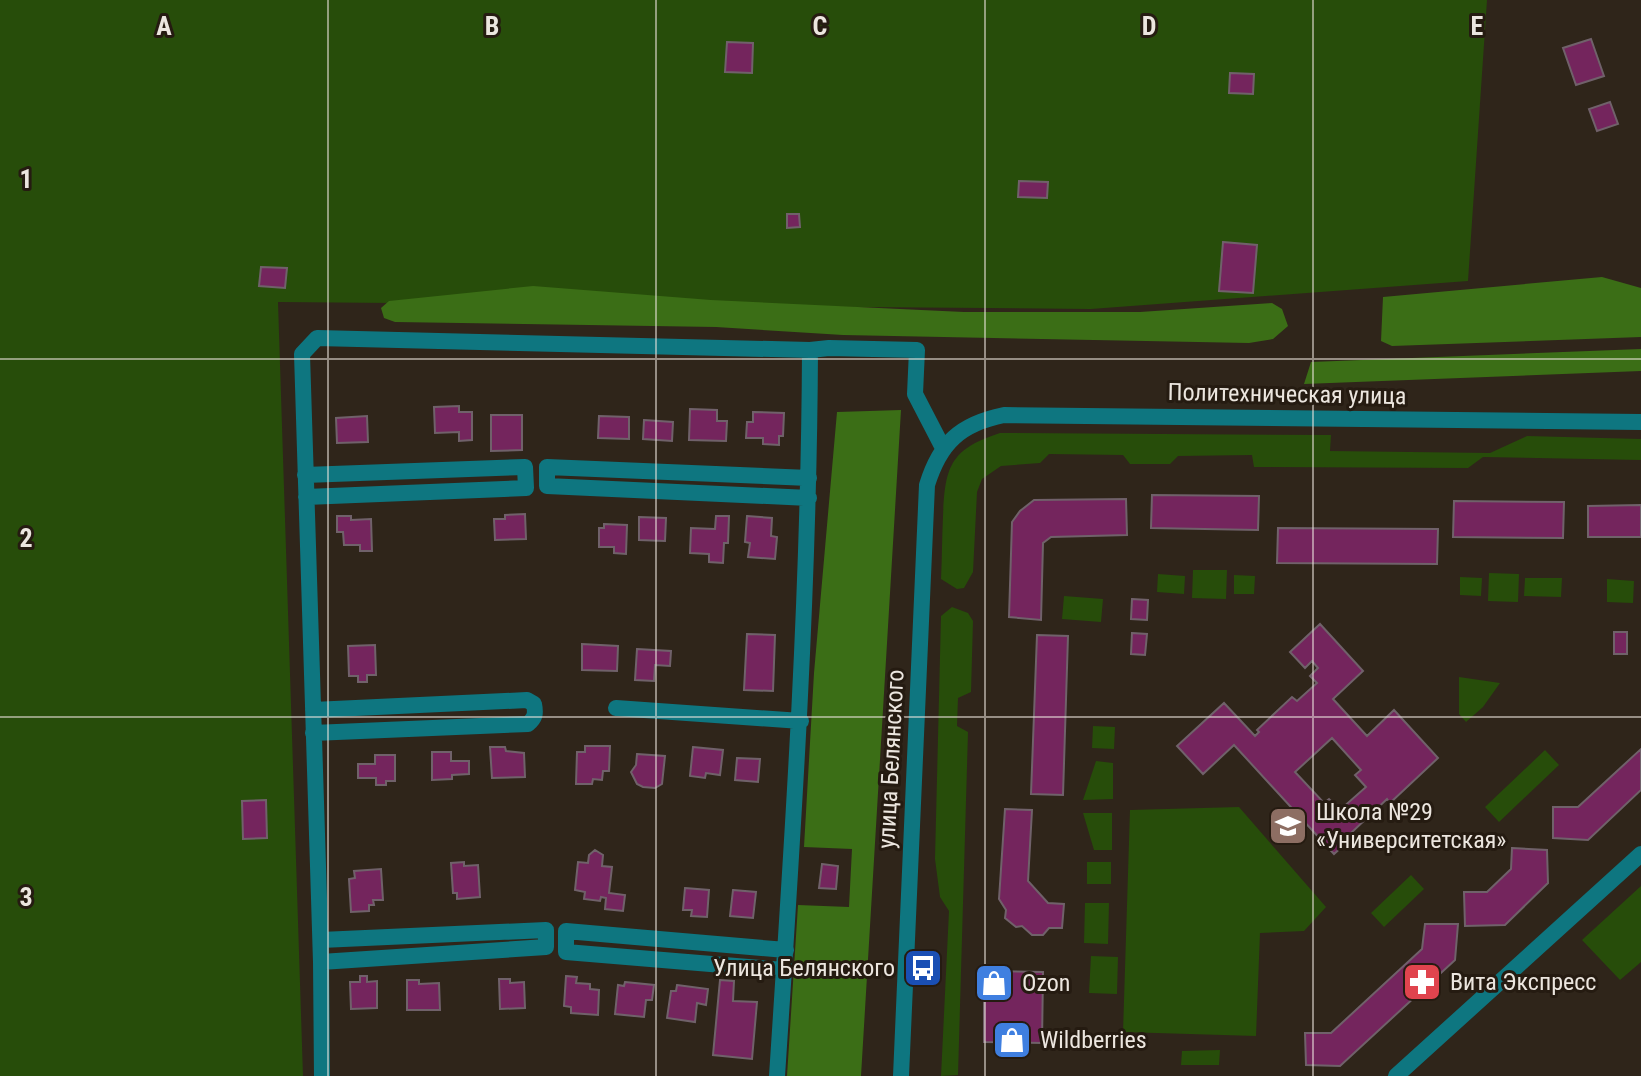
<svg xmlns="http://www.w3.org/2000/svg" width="1641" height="1076" font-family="'Roboto Condensed',sans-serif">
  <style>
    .green { fill: #274d0a }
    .forest { fill: #3b6e16 }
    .building { fill: #74255d; stroke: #70616a; stroke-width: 2; fill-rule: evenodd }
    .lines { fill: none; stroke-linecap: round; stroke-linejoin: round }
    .minor { stroke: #0e7680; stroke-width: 16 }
    .grid { fill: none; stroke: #ece6df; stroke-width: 2; stroke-opacity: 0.55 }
    .labels { text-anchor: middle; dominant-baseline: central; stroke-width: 6; stroke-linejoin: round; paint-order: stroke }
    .street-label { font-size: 24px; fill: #ece6df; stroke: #251b11 }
    .poi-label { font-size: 24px; fill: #ece6df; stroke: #251b11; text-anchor: start }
    .grid-label { font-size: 26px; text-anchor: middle; font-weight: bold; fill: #ece6df; stroke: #251b11; stroke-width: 6; stroke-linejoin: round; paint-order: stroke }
  </style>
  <rect width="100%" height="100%" fill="#2f251a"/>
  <path class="green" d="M0 0H1487L1468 281 1091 309 278 302 303 1076H0Z
    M1000 433 1331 435 1330 451 1490 453 1527 436 1641 439V460L1483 457 1468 468 1254 467 1252 455 1178 456 1170 464H1130L1123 455 1049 454 1040 463 1001 466 982 479 977 492 973 572 964 588 957 589 941 579C942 558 942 537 943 516 945 467 950 449 1000 433Z
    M1193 570H1227L1226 599 1192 598Z
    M1489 573 1519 574 1518 602 1488 601Z
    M1158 574 1185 576 1184 594 1157 592Z
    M1234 575 1255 576 1254 594H1234Z
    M1460 577 1482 578 1481 596 1460 595Z
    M1525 578H1562L1561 597 1524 596Z
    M1607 579 1634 581 1633 603 1607 602Z
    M1064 596 1103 599 1101 622 1062 619Z
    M952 607 968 613 973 621 971 692 958 698 957 726 968 732 958 1075 941 1076 949 911 940 897 935 859 941 616Z
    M1459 677 1500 683 1483 707 1466 722 1459 714Z
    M1093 726 1115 727 1114 749 1092 748Z
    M1545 750 1559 765 1499 822 1485 807Z
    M1096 761 1113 763V799L1083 800Z
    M1239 807 1326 907 1304 931 1260 933 1256 1036 1123 1032 1130 810Z
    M1083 813H1112V850H1094Z
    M1087 862H1111V884H1087Z
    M1411 875 1424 889 1384 927 1371 913Z
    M1641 886V962L1620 980 1582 940Z
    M1085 903H1109L1108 944 1084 943Z
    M1091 956 1118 957 1117 994 1089 993Z
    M1220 1050 1219 1065H1181L1182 1051Z"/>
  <path class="forest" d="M1602 277 1641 288V337L1392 346 1381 341 1383 297Z
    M533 286 711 300 964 312H1140L1272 303 1282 309 1288 326 1273 339 1249 343 843 335 716 327 395 322 384 318 381 308 389 301Z
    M1641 349V371L1304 384 1311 362Z
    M901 410 861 1076H787L798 905 849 907 852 849 804 847 814 673 837 412Z"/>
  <path class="building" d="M1591 39 1604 76 1576 85 1563 48Z
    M727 42 753 43 752 73 725 72Z
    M1230 73 1254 74 1253 94 1229 93Z
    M1610 102 1618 124 1597 131 1589 109Z
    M1019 181 1048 182 1047 198 1018 197Z
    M787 214H799L800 227 787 228Z
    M1223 242 1257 245 1253 293 1219 291Z
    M261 267 287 268 285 288 259 286Z
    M459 406V412H472V440L459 441V432L435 433 434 407Z
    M690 409 717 410V421H727L726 441 689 440Z
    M753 412 784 413 783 436H779V445L763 444V438H746L747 422H753Z
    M491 415H522V450L491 451Z
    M367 416 368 442 337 443 336 418Z
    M599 416 629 417V439L598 438Z
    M644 420 673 422 672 441 643 439Z
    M1152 495 1259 496 1258 530 1151 528Z
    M1126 499 1127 535 1051 537 1043 543 1041 620 1009 617 1012 522 1020 511 1034 500Z
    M1454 501 1564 502 1563 538 1453 537Z
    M1641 505V537H1588V506Z
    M525 514 526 539 495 540 494 519H505V515Z
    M337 516H351V520L371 519 372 551H360V545H344L343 532H337Z
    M716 516H729L728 543H724L723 563 709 562V554L690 553 691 528 715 529Z
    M747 516 772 518 771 536 777 537 775 559 748 557 750 543 745 542Z
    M639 517 666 518 665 541 639 540Z
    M604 524 627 525 626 554 614 553V547H599V528H604Z
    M1278 528 1438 529 1437 564 1277 563Z
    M1132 599 1148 600 1147 620 1131 619Z
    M1320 624 1363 671 1333 699 1367 736 1394 710 1438 758 1390 803 1387 799 1351 833 1354 836 1334 854 1234 745 1203 774 1177 746 1224 703 1255 736 1259 732 1257 730 1292 697 1297 701 1317 683 1310 676 1318 668 1312 661 1305 668 1290 652ZM1332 738 1361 770 1355 775 1366 787 1340 810 1329 799 1324 803 1295 772Z
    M1614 632H1627V654H1614Z
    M1132 633 1147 634 1145 655 1131 654Z
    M747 634 775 635 773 691 744 690Z
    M1037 635 1068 636 1063 795 1031 794Z
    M582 644 618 646 617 671 582 670Z
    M375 645 376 675H367V682H358V676H349L348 646Z
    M637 649 671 651 670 666 655 665 654 681 635 680Z
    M585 746H610L609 771H603L602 780 593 779 592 784H576L577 752H585Z
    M490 747H505L506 751 524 753 525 777 492 778Z
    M693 747 723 750 720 775 706 773 705 778 690 776Z
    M1641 749V790L1588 840 1553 838V807H1578Z
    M432 752H451V761H469V774L452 775V779L432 780Z
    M637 754 665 756 662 784 655 788 643 787 637 784 631 772 636 765Z
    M375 755H395V781H386V785H376V778H358V764H375Z
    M737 758 760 759 758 782 735 780Z
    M266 800 267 838 243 839 242 801Z
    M1005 809 1032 810 1028 881 1048 903 1064 904 1062 928H1049L1043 935H1032L1022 926 1016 927 1005 918 1006 910 999 899Z
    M1512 848 1547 850 1548 883 1505 925 1465 926 1464 892H1487L1511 869Z
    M595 850 603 855 602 866 612 867 609 893 625 895 623 911 605 909 606 898 601 897 600 901 584 899 585 892 575 890 578 862 588 863 589 855Z
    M464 862V866L478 865 480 897 457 899V893H453L451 863Z
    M822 864 838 866 836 889 819 888Z
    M381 869 383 900H373L374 905H369V911L351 912 349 879 355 878 354 871Z
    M685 888 709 890 707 917 691 916 692 910H683Z
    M733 890 756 892 753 918 730 916Z
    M1425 924H1458L1455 960 1340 1066 1306 1065 1305 1033H1331L1422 949Z
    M984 971 1043 972 1042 1043 984 1042Z
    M360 976H367V982L377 981V1008L351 1009 350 982H360Z
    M566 976 577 977 576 983 590 984V989L599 990 598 1015 571 1013V1007L564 1006Z
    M499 979H510V983L524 982 525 1008 500 1009Z
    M407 980H419V984L439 983 440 1010H407Z
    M720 980 734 981 733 1001 757 1002 752 1059 713 1055Z
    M625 982 654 985 652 1000H646L644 1017 615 1014 618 985 624 986Z
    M677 985 708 989 706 1005 697 1003 695 1022 667 1018 671 991H676Z"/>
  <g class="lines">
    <path class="minor" d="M305 475 525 467 526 488 306 497
      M809 478 547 467V486L809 498
      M616 708 801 721
      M313 710 527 700 534 704C536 714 535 718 528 724L313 733
      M321 940 546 930V947L321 962
      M784 970 566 952V931L786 950
      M322 1076 321 962 302 354 317 338 810 350 829 348 917 350 915 394 943 448
      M777 1076C793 833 809 594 810 350
      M901 1076 927 485C940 443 960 424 1004 415L1641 422
      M1396 1076 1641 854"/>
  </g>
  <path class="grid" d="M328 0V1076M656 0V1076M985 0V1076M1313 0V1076M0 359H1641M0 717H1641"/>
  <defs>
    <g id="school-square" transform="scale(2)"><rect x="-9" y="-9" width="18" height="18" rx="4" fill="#8d6e63" stroke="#251b11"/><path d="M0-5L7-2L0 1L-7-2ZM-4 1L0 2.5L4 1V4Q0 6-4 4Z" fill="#fff"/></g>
    <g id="bus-square" transform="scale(2)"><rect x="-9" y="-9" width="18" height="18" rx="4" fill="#1a4fb4" stroke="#251b11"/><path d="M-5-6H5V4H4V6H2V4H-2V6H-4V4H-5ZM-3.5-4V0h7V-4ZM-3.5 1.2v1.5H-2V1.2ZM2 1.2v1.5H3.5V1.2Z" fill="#fff"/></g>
    <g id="pharmacy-square" transform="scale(2)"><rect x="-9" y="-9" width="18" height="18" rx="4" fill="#e0444e" stroke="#251b11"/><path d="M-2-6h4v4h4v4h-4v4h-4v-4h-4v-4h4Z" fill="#fff"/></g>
    <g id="shop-square" transform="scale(2)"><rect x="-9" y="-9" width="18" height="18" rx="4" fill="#3f7fe0" stroke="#251b11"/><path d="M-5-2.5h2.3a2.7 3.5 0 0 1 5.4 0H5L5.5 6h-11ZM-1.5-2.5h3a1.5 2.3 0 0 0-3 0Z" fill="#fff"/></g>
  </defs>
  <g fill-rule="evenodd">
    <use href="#school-square" x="1288" y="826"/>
    <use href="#bus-square" x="923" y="968"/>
    <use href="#pharmacy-square" x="1422" y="982"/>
    <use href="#shop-square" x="994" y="983"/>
    <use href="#shop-square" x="1012" y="1040"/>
  </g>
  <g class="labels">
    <g class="street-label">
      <text transform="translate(1287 394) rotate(1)">Политехническая улица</text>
      <text transform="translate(891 759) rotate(-87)">улица Белянского</text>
    </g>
    <g class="poi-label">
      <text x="1316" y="812">Школа №29<tspan x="1316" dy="28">«Университетская»</tspan></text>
      <text x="895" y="968" text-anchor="end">Улица Белянского</text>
      <text x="1450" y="982">Вита Экспресс</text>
      <text x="1022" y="983">Ozon</text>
      <text x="1040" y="1040">Wildberries</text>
    </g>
  </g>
  <g class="grid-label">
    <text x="164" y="35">A</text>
    <text x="492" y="35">B</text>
    <text x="820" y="35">C</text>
    <text x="1149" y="35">D</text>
    <text x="1477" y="35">E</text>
    <text x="26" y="188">1</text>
    <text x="26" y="547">2</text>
    <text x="26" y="906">3</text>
  </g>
</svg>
